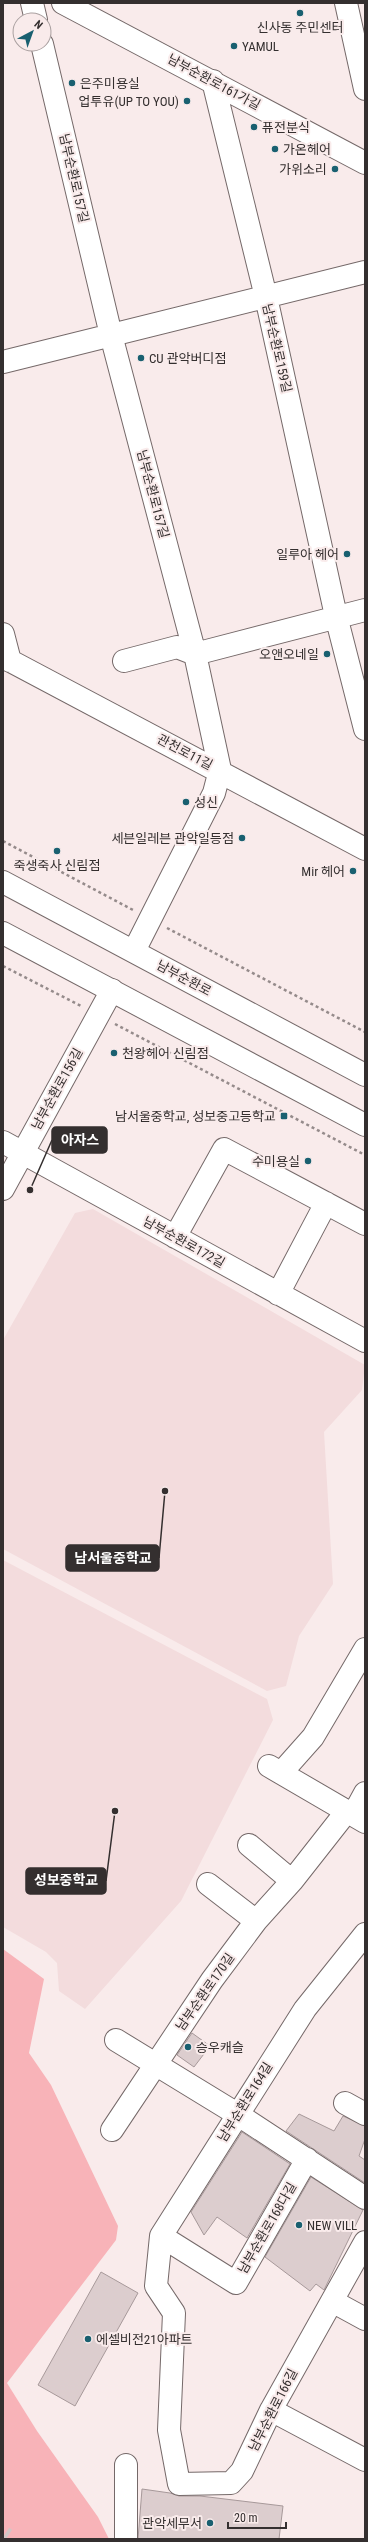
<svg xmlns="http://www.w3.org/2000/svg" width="368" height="2542" font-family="'Roboto Condensed','Noto Sans KR',sans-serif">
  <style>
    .built { fill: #f3dcdd }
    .green { fill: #f8b3b8 }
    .building { fill: #dccdce; stroke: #a7999a }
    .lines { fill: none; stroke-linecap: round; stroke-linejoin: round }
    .major-tunnel { stroke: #d2c5c5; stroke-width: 22; stroke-dasharray: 22 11; stroke-linecap: butt }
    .minor-casing { stroke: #756969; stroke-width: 24 }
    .major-casing { stroke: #756969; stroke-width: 24 }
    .path { stroke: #958b8b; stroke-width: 2.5; stroke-dasharray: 3 3; stroke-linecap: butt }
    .minor { stroke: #fff; stroke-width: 22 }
    .major { stroke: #fff; stroke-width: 22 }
    .poi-dot { fill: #196070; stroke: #f9ebeb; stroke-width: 1.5 }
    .labels { text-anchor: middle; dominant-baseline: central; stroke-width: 4; stroke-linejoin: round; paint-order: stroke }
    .poi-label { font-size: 13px; fill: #342f2f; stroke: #f9ebeb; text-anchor: start }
    .street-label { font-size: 13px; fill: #342f2f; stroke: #f9ebeb }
    .leader { fill: none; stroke: #342f2f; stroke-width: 1.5 }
    .callout-dot { fill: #342f2f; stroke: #f9ebeb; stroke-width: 1.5 }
    .callout { fill: #342f2f; stroke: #342f2f; stroke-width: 1.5 }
    .callout-label { font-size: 14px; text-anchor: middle; font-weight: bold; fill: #fff }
  </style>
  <rect width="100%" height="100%" fill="#f9ebeb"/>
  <path class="built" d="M93 1209 365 1365 362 1390 324 1432 333 1584 299 1636 286 1686 267 1691 3 1549V1340L75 1213Z
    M3 1560 267 1699 273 1720 181 1901 85 2009 59 1991 57 1963 46 1952 3 1927Z"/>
  <path class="green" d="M3 1949 44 1979 29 2053 51 2085 118 2226 116 2240 7 2383 37 2431 98 2517 109 2539H3Z"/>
  <path class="building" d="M192 2033 210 2046 194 2067 177 2055Z
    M299 2114 334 2131 343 2116 365 2126V2139L359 2156 365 2160V2183L286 2131Z
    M242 2132 290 2164 247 2238 217 2217 204 2235 191 2212Z
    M311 2177 363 2210 324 2290 316 2284 310 2291 265 2257Z
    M101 2272 138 2293 75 2406 38 2385Z
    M142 2489 170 2493 179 2496H200L283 2506 279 2539H138Z"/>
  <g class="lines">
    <path class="major-tunnel" d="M3 2537 6 2539"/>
    <g class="minor-casing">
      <path id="minor" d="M32 3 36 20
        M63 3 365 163
        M346 3 365 89
        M42 44 111 335 195 654 220 770 214 793 134 951
        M213 81 266 297 336 616 365 729
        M3 362 365 272
        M3 634 10 661
        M3 657 365 849
        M124 661 177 647 195 654 365 610
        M3 1142 365 1341
        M3 1189 112 990
        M175 1237 224 1149 365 1224
        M278 1294 326 1203
        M269 1766 365 1822
        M281 1773 313 1737 365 1649
        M353 1815 365 1793
        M249 1845 292 1881
        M208 1884 256 1921
        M365 1934 305 2009 161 2236 156 2286 174 2313 169 2430 179 2484 231 2483 242 2471 271 2410 365 2242
        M116 2040 237 2114 365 2198
        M345 2103 365 2114
        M112 2130 212 1980 256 1921 292 1881 347 1811
        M161 2236 236 2283 307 2159
        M332 2301 365 2319
        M271 2410 365 2460
        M126 2465V2539"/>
    </g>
    <g class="major-casing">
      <path id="major" d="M3 882 365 1075
        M3 933 365 1125"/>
    </g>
    <path class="path" d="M3 841 133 910
      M167 928 365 1032
      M3 966 81 1006
      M115 1024 365 1155"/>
    <use href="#minor" class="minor"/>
    <use href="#major" class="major"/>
  </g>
  <g class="poi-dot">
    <circle cx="300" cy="13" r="4"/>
    <circle cx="234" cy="46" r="4"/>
    <circle cx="72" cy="83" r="4"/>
    <circle cx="187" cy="101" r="4"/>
    <circle cx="254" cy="127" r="4"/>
    <circle cx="275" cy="149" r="4"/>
    <circle cx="335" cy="169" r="4"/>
    <circle cx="141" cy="358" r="4"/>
    <circle cx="347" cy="554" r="4"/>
    <circle cx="327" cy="654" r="4"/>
    <circle cx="186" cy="802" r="4"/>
    <circle cx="242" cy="838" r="4"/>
    <circle cx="57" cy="851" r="4"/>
    <circle cx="353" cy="871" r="4"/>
    <circle cx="114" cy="1053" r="4"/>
    <rect x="280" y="1112" width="8" height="8" rx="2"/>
    <circle cx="308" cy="1161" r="4"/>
    <circle cx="188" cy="2047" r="4"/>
    <circle cx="299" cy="2225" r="4"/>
    <circle cx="88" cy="2339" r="4"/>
    <circle cx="210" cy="2523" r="4"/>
  </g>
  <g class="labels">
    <g class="poi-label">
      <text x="300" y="27" text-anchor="middle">신사동 주민센터</text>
      <text x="242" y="46">YAMUL</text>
      <text x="80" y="83">은주미용실</text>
      <text x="179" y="101" text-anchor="end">업투유(UP TO YOU)</text>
      <text x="262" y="127">퓨전분식</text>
      <text x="283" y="149">가온헤어</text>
      <text x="327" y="169" text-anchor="end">가위소리</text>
      <text x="149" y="358">CU 관악버디점</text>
      <text x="339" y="554" text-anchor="end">일루아 헤어</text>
      <text x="319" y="654" text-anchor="end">오앤오네일</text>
      <text x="194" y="802">성신</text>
      <text x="234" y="838" text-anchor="end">세븐일레븐 관악일등점</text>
      <text x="57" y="865" text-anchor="middle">죽생죽사 신림점</text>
      <text x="345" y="871" text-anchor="end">Mir 헤어</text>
      <text x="122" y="1053">천왕헤어 신림점</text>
      <text x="276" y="1116" text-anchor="end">남서울중학교, 성보중고등학교</text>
      <text x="300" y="1161" text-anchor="end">수미용실</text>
      <text x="196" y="2047">승우캐슬</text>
      <text x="307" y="2225">NEW VILL</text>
      <text x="96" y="2339">에셀비전21아파트</text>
      <text x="202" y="2523" text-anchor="end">관악세무서</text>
    </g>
    <g class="street-label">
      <text transform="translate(214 82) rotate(28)">남부순환로161가길</text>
      <text transform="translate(74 178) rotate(77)">남부순환로157길</text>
      <text transform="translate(277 348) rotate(77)">남부순환로159길</text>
      <text transform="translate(153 494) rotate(75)">남부순환로157길</text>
      <text transform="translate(185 752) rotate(28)">관천로11길</text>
      <text transform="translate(184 978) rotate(28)">남부순환로</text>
      <text transform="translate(57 1089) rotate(-61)">남부순환로156길</text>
      <text transform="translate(184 1242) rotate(29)">남부순환로172길</text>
      <text transform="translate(205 1992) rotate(-55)">남부순환로170길</text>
      <text transform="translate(245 2102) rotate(-58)">남부순환로164길</text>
      <text transform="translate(267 2228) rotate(-60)">남부순환로168다길</text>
      <text transform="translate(273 2410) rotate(-63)">남부순환로166길</text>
    </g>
  </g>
  <path class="leader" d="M30 1190L52 1140M165 1491L159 1558M115 1811L106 1881"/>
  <g class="callout-dot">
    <circle cx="30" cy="1190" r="4"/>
    <circle cx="165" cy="1491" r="4"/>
    <circle cx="115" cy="1811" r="4"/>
  </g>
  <g class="callout">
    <rect x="52" y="1127" width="55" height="26" rx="4"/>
    <rect x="66" y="1545" width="93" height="26" rx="4"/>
    <rect x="26" y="1868" width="80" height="26" rx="4"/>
  </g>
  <g class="callout-label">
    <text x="80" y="1145">아자스</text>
    <text x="113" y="1563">남서울중학교</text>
    <text x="66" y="1885">성보중학교</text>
  </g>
  <rect width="368" height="2542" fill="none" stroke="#342f2f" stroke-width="8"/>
  <g transform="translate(32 32) rotate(41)"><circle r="19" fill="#f9ebeb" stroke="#aaa0a0"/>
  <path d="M0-3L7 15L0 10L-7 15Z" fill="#196070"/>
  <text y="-6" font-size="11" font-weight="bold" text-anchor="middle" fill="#342f2f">N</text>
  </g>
  <path d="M228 2522v6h58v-6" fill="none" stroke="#342f2f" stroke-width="2"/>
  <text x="234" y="2522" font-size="12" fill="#342f2f" stroke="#f9ebeb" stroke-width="3" paint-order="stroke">20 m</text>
</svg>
